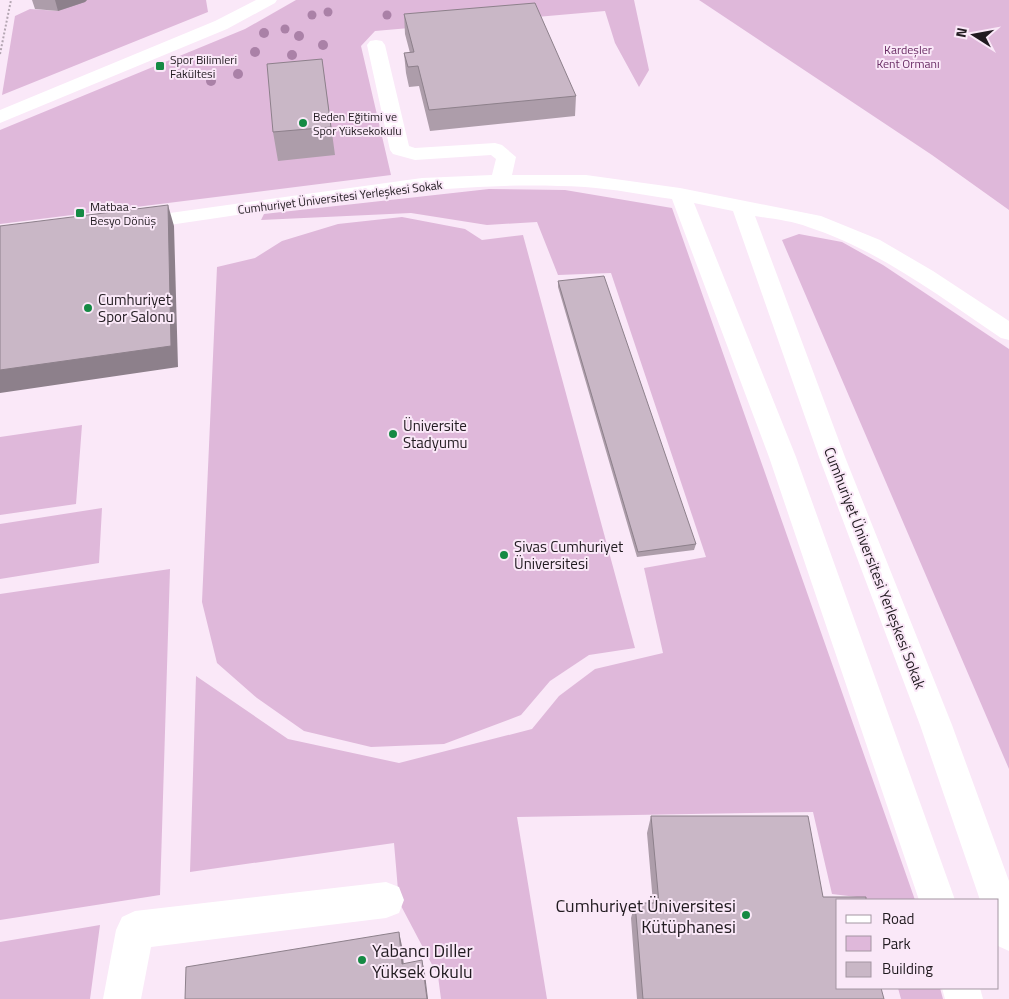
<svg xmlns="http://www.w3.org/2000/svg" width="1009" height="999" font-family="'Titillium Web',sans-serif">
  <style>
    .green { fill: #dfb8da }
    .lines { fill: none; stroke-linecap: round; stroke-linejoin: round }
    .path { stroke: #b3a5b1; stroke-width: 2; stroke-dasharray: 2 2; stroke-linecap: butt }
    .minor { fill: #fff; fill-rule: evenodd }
    .tree { fill: #aa81a7 }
    .wall { fill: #ad9daa }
    .shaded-wall { fill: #8d808b }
    .building { fill: #c9b7c6; stroke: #8d808b }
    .poi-dot { fill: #158a44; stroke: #fae8f8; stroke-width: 2 }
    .labels { text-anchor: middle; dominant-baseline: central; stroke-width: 4; stroke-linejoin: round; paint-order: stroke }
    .far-park-label { font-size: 12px; fill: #692c64; stroke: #fae8f8 }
    .far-poi-label { font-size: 12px; fill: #211b20; stroke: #fae8f8; text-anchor: start }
    .far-street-label { font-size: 12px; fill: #211b20; stroke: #fae8f8 }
    .poi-label { font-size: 15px; fill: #211b20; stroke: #fae8f8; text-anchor: start }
    .street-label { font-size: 15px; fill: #211b20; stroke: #fae8f8 }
    .near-poi-label { font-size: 18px; fill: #211b20; stroke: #fae8f8; text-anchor: end }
  </style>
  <rect width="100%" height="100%" fill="#fae8f8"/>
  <path class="green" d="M87 0H206L208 12 2 95 15 16 30 9 58 11Z
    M296 0H634L649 70 639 87 615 43 605 11 375 31 361 46 391 175 0 224V130L245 29Z
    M699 0H1009V210L932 155Z
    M489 189 565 190 672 208 915 900H865V898L832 894 813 812 517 817 547 999H441L438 976 399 902 394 843 190 872 196 676 288 739 399 763 532 729 559 696 595 669 663 653 644 568 706 557 611 273 558 275 537 222 487 225 411 213 261 220 264 214Z
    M402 217 465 229 482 240 523 235 635 648 589 655 550 681 521 715 444 744 371 747 304 731 257 698 217 663 202 602 217 267 255 258 282 241 338 224Z
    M799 234 842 242 883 265 1009 349V769L782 240Z
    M82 425 76 504 0 515V437Z
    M102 508 99 563 0 579V524Z
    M170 569 160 895 0 920V594Z
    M100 925 90 999H0V942Z
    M898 988H940L943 999H901Z"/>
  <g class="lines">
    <path class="path" d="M0 54 11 0"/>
    <path class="minor" d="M256 0H277L275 3 227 29 0 123V110L215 21Z
      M376 40 382 41 385 45 409 146 415 148 495 143 502 145 516 157 512 175H586L680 188 821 216 880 240 933 271 1009 321V340L1001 338C939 296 879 250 808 227 792 221 773 219 755 216L845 457 952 725 1009 881V951L998 946V900H980L920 725 819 457 733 211 694 203 796 457 955 900H919L769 457 672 199C643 195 614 189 585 187 436 178 281 210 134 230L126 229 123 224 126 219 134 218 422 178 492 175 496 159 491 155 415 160 393 154 390 150 367 45 370 41Z
      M386 882 399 887 404 900 399 913 386 918 151 947 141 999H103L116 930 122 917 135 911Z
      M942 988H980L983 999H945Z"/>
  </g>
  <g class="tree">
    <circle cx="328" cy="12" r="4.5"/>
    <circle cx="312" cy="15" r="4.5"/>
    <circle cx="387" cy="15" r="4.5"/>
    <circle cx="285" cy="29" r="4.5"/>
    <circle cx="264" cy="33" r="5"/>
    <circle cx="299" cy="36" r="5"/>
    <circle cx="323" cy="45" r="5"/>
    <circle cx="255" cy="52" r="5"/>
    <circle cx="292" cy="55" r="5"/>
    <circle cx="238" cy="74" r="5"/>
    <circle cx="211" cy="81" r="5"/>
  </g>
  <path class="wall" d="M32 0H87L85 2 58 11 35 9Z
    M404 14 576 96 575 116 430 131 419 86 409 87 406 73 404 53H410L405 34Z
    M322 59 335 155 278 161 273 132Z
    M558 281 696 544 694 550 637 557 558 287Z
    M651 816 823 897 838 900 884 999H637L631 918 635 903H653L647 833Z"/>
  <path class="shaded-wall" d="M55 0H87L85 2 58 11Z
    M168 205 174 226 178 367 0 393V370Z
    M399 932 402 946 405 977 402 964Z
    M422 960 425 974 428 999H427Z"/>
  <path class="building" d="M535 3 576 96 429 110 418 66 408 67 404 53 414 52 404 14Z
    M322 59 331 127 273 132 267 64Z
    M168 205 171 346 0 370V226Z
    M604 276 696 544 638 552 558 281Z
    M651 816H808L823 897H866V900H838V988H881L884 999H643L635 903H659Z
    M399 932 402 964 422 960 427 999H185L186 967Z"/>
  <g class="poi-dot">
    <rect x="155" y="61" width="10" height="10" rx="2.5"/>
    <circle cx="303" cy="123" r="5"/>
    <rect x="75" y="208" width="10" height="10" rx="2.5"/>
    <circle cx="88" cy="308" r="5"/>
    <circle cx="393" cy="434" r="5"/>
    <circle cx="504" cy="555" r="5"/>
    <circle cx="746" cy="915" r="5"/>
    <circle cx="362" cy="960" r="5"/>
  </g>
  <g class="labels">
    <g class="far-park-label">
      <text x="908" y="49">Kardeşler<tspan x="908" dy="14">Kent Ormanı</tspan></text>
    </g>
    <g class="far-poi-label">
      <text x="170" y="59">Spor Bilimleri<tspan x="170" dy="14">Fakültesi</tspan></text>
      <text x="313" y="116">Beden Eğitimi ve<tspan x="313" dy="14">Spor Yüksekokulu</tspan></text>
      <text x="90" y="206">Matbaa -<tspan x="90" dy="14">Besyo Dönüş</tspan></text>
    </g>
    <g class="far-street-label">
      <text transform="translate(340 197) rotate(-7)">Cumhuriyet Üniversitesi Yerleşkesi Sokak</text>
    </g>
    <g class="poi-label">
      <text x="98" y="299">Cumhuriyet<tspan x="98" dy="17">Spor Salonu</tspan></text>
      <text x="403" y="425">Üniversite<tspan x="403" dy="17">Stadyumu</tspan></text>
      <text x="514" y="546">Sivas Cumhuriyet<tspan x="514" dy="17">Üniversitesi</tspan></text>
    </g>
    <g class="street-label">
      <text transform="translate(875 568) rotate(69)">Cumhuriyet Üniversitesi Yerleşkesi Sokak</text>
    </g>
    <g class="near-poi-label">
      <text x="736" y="905">Cumhuriyet Üniversitesi<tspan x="736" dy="21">Kütüphanesi</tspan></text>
      <text x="372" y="950" text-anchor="start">Yabancı Diller<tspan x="372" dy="21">Yüksek Okulu</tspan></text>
    </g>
  </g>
  <rect x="836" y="899" width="162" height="90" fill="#fae8f8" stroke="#a396a2"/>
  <rect x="846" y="915" width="25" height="8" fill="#ffffff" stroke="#a396a2"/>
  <text x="882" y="924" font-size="15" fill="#211b20">Road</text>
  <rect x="846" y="936" width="25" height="15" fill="#dfb8da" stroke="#a396a2"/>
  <text x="882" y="949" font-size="15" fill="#211b20">Park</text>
  <rect x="846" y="962" width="25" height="15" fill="#c9b7c6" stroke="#a396a2"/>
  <text x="882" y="974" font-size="15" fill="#211b20">Building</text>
  <g transform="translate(974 35) rotate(281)" stroke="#fae8f8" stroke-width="4" paint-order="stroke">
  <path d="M0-4L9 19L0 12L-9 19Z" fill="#211b20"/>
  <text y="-8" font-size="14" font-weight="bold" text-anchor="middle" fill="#211b20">N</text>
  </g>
</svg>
